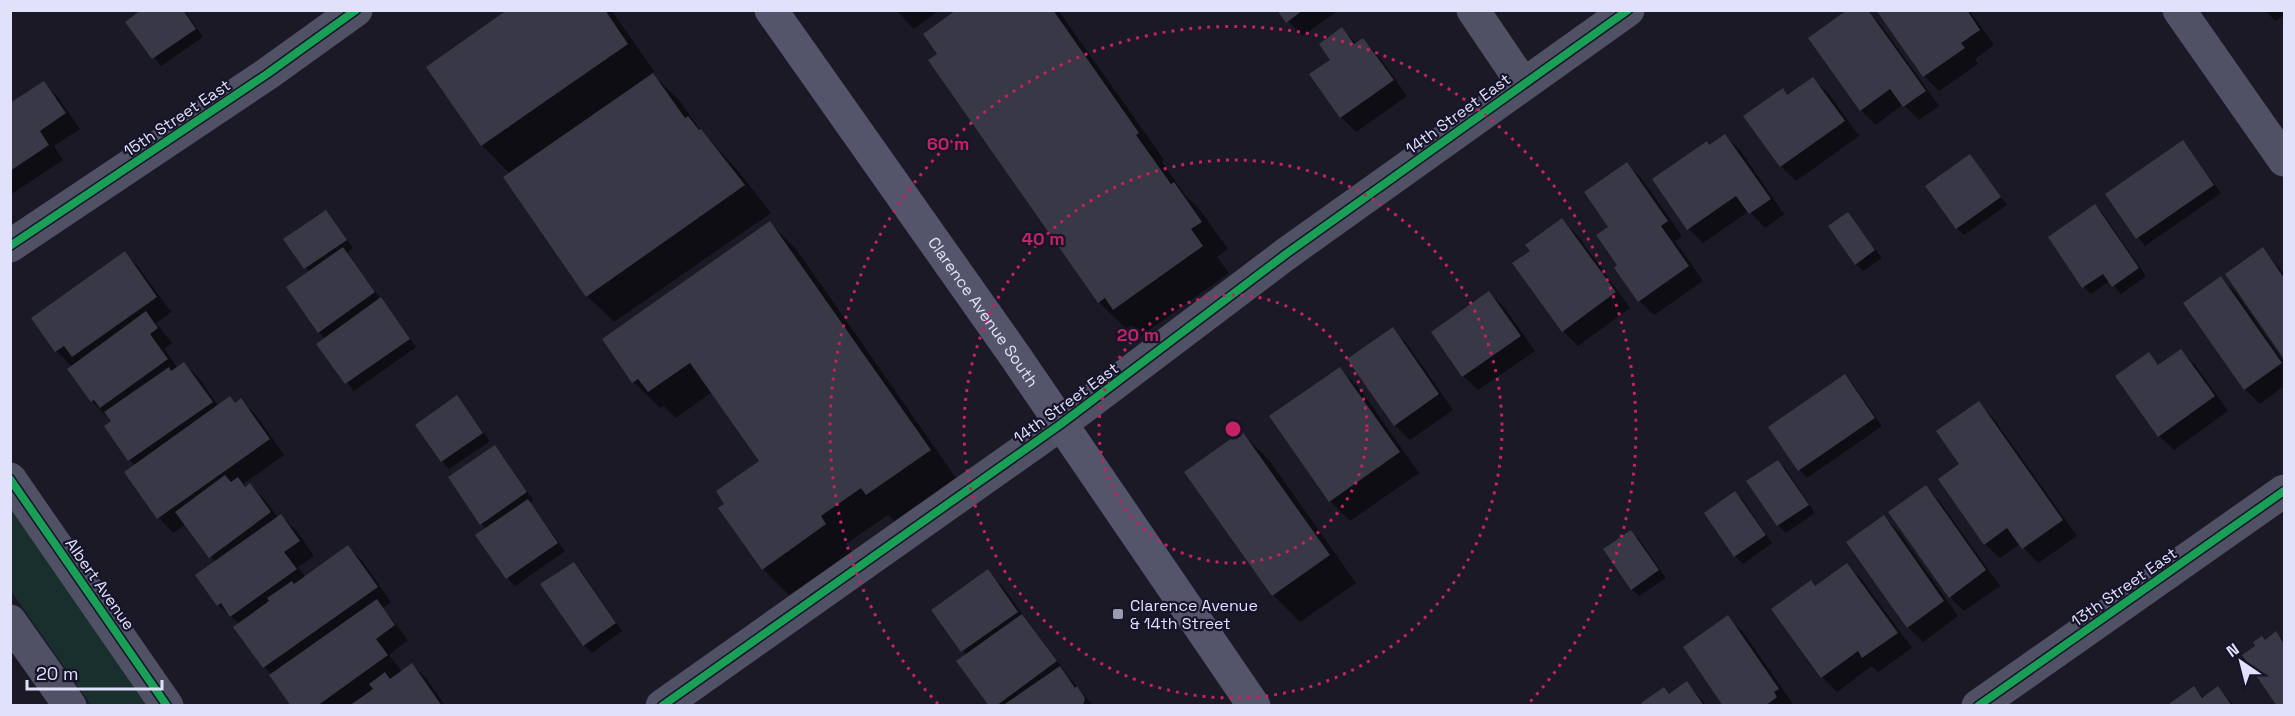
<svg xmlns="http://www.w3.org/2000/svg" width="2295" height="716" font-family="'Space Grotesk',sans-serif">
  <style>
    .green { fill: #182f2e }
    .shadow { fill: #0007 }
    .building { fill: #393846 }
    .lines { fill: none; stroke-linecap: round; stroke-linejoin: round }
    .minor { stroke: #505164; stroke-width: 33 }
    .secondary { stroke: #54546a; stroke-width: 33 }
    .cycleway-casing { stroke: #16142a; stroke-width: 11 }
    .cycleway { stroke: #1a9f57; stroke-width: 8 }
    .ring { fill: none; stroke: #c42263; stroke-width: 3; stroke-dasharray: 3 6 }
    .poi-dot { fill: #9b9bb0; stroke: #16142a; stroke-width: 2 }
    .labels { text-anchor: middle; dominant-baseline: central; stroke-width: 4.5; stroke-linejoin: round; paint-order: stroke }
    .street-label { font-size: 16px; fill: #e1e1fb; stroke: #16142a }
    .poi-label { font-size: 16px; fill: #e1e1fb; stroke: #16142a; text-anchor: start }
    .centre { fill: #c42263; stroke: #16142a; stroke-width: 3 }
    .ring-label { font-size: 18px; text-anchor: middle; font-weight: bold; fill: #c42263; stroke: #16142a; stroke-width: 4.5; stroke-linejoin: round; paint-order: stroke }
  </style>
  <rect width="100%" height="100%" fill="#1a1925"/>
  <path class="green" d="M10 508 149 705H91L11 591Z"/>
  <path class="shadow" d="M144 10H184L203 37 161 66 127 22Z
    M510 10H611L654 71 651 73 680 101 698 127 738 171 771 213 614 322 587 296 510 174 482 145Z
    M896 10H940L914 29Z
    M958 10H1058L1164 160 1162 162 1185 195 1200 210 1228 249 1217 257 1229 273 1141 336 1131 325 1126 329 1099 302 939 54Z
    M1279 10H1339L1302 36Z
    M1867 10 1881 25 1939 106 1919 120 1903 104 1876 125 1861 110Z
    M1878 10H1969L1994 45 1975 59 1978 64 1939 91 1924 76Z
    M2265 10H2284V15L2275 21Z
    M1342 29 1357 44 1363 40 1378 55 1407 96 1356 132 1341 117 1332 60Z
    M1813 79 1828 93 1859 136 1796 181 1781 166 1746 116 1782 90 1788 96Z
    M43 83 58 97 80 129 54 146 63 160 10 195V105Z
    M1725 136 1740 150 1784 214 1765 228 1749 211 1703 243 1689 229 1710 146Z
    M2183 142 2221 193 2145 246 2107 195Z
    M1970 156 2007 205 1964 235 1957 228Z
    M1627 164 1641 178 1682 236 1675 241 1703 281 1654 315 1639 301 1619 265 1610 227Z
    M2095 206 2103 214 2146 276 2121 294 2110 281 2091 294 2084 287Z
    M326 212 353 248 347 253 416 347 354 391 318 344 325 339 319 332 309 272 285 240Z
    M1848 214 1882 258 1863 271 1856 264Z
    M1562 220 1577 235 1630 308 1578 346 1563 331Z
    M770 223 796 249 956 478 894 521 888 515 846 544 852 552 789 595 763 569 726 504 761 461 712 392 676 418 664 406 660 408 634 382Z
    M2263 249 2284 274V356L2227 274Z
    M125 253 139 268 171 312 156 323 172 343 164 349 178 368 184 364 199 378 218 406 236 404 241 400 256 415 284 455 243 484 247 488 250 485 265 500 278 518 281 516 296 530 314 556 298 567 306 578 348 547 363 562 391 602 383 608 408 640 389 655 402 672 412 665 427 679 445 706H292L272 675 264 667 240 624 218 605 197 575 215 562 186 524 173 533 159 518 126 472 135 466 106 427 113 422 108 415 106 416 92 401 72 367 56 351Z
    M2221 278 2236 293 2284 362V386L2260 404 2245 389Z
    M1489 293 1504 307 1535 351 1478 390 1463 376Z
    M1393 329 1407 344 1453 410 1410 440 1395 425Z
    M2181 351 2196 366 2228 411 2174 450 2159 436 2148 354 2160 366Z
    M1340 369 1360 389 1419 473 1350 521 1330 501 1271 416Z
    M1845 376 1852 383 1882 426 1807 478 1799 470 1770 427Z
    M457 397 490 441 449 469 442 461Z
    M1979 403 1993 418 2077 536 2038 563 2020 544 2000 558 1985 544 1961 465Z
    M1242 433 1269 460 1356 583 1300 622 1273 595 1186 472Z
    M495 447 502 455 533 500 530 503 565 551 515 586 507 578 487 529 481 524Z
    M1778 462 1786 469 1815 513 1786 533 1778 525 1748 482Z
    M1926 487 1940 502 2000 586 1964 611 1950 597Z
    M1735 493 1743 500 1772 543 1743 564 1735 556 1706 513Z
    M1884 517 1899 532 1958 616 1923 642 1908 627Z
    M1631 532 1639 539 1666 578 1639 596 1632 589Z
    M573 564 581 571 622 631 592 653 584 645 542 584Z
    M1847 565 1862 580 1912 648 1878 672 1872 666 1837 692 1822 677 1816 588Z
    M987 571 1002 586 1069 677 1093 706H990L967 656 933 610Z
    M1728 617 1743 632 1793 704 1725 706Z
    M2276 633 2284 642V706H2279L2265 641Z
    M1687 683 1707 706H1645L1664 689 1670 695Z
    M2194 688 2204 698 2218 688 2235 706H2169Z"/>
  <path class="building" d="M141 10H183L196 29 152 59 125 22Z
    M507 10H605L628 44 481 146 426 67Z
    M956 10H1053L1139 133 1136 135 1171 184 1174 182 1202 222 1191 229 1203 246 1113 310 1105 298 1098 303 928 60 937 54 923 34Z
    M1277 10H1303L1286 23Z
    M1847 10H1868L1926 91 1903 107 1890 89 1860 111 1808 38Z
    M1876 10H1967L1980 30 1961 43 1965 48 1923 77Z
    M1342 27 1354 44 1363 38 1394 80 1340 118 1309 74 1330 60 1319 44Z
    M653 73 685 118 688 116 699 130 701 129 745 185 586 297 503 177Z
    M1813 77 1845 121 1780 167 1743 116 1783 88 1787 95Z
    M44 81 66 113 40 131 49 145 10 171V103Z
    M1725 134 1771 199 1749 214 1736 196 1687 230 1652 179 1707 141 1709 145Z
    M2183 140 2214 185 2136 239 2105 194Z
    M1970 154 2001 197 1956 229 1925 186Z
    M1627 162 1668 221 1661 226 1689 266 1638 302 1614 268 1617 265 1596 235 1608 227 1584 192Z
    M2095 204 2139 268 2112 287 2103 274 2082 288 2048 237Z
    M326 210 347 240 304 269 283 239Z
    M1848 212 1875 250 1855 265 1828 226Z
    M1562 218 1616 292 1562 332 1512 263 1530 251 1525 245Z
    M770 221 931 450 866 495 861 488 821 516 826 524 762 570 718 508 724 504 716 491 759 461 690 363 648 392 638 379 632 383 602 339Z
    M343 247 375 292 318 333 286 287Z
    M2263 247 2284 278V359L2225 274Z
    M125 251 157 297 72 357 64 346 55 352 31 318Z
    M2221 276 2282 363 2244 390 2183 303Z
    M1489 291 1521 336 1462 377 1431 332Z
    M381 297 410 339 345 384 316 344Z
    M146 311 158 328 150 334 168 359 100 408 94 400 91 402 67 369Z
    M1393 327 1439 394 1394 426 1347 359Z
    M2181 349 2215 396 2158 437 2115 376 2149 352 2158 365Z
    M184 362 213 402 128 461 104 426 111 421 104 412 169 367 171 371Z
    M1340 367 1400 452 1329 502 1269 416Z
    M1845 374 1875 418 1798 471 1768 427Z
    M457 395 483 433 441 462 415 425Z
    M230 396 235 403 241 398 270 439 157 519 124 472Z
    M1979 401 2063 520 2022 549 2007 528 1984 545 1938 479 1959 464 1936 431Z
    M1242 431 1330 555 1272 596 1184 472Z
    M495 445 527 492 480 525 448 477Z
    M1778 460 1809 505 1777 526 1746 481Z
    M225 475 231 482 238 477 245 487 250 483 271 512 209 558 175 512Z
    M1926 485 1986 570 1949 598 1888 512Z
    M1735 491 1766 535 1734 557 1704 513Z
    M528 499 558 543 506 579 475 535Z
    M281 514 300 541 284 552 297 569 230 617 221 603 217 606 195 575Z
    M1884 515 1944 601 1907 628 1846 542Z
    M1631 530 1659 570 1631 590 1603 549Z
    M348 545 378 587 263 668 233 627 269 601 267 598 292 581 294 584Z
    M574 562 616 623 583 646 540 584Z
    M1847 563 1898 633 1862 658 1858 651 1821 678 1771 609 1811 580 1815 586Z
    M988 569 1018 612 961 652 931 610Z
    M377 599 395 625 376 639 388 655 317 706H291L269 675Z
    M1022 614 1057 661 996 706H989L956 661Z
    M1728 615 1779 689 1774 692 1777 697 1765 706H1723L1683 647Z
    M2276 631 2284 644V706H2277L2242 655 2255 646 2253 642 2262 636 2265 640Z
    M412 663 442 706H349L373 689 369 684 385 672 390 679Z
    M1060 666 1075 688 1077 686 1085 698 1083 706H1002Z
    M1687 681 1704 706H1643L1641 703 1664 687 1669 694Z
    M2194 686 2202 698 2218 686 2232 706H2166Z"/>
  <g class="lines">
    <path class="minor" d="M1473 10 1523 84
      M2179 10 2284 160
      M10 246 267 74 356 10
      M10 479 167 706
      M10 621 70 706
      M662 706 1061 424 1286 254 1628 10
      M1978 706 2284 491"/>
    <path class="secondary" id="s1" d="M771 10 1015 356 1254 706"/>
    <g class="cycleway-casing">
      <path id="cycleway" d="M10 246 267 74 356 10
        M10 479 167 706
        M662 706 1061 424 1286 254 1628 10
        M1978 706 2284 491"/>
    </g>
    <use href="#cycleway" class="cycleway"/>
  </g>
  <g class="ring">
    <circle cx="1233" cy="429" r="134"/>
    <circle cx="1233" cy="429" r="269"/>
    <path d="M938 704A403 403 0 1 1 1528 704"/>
  </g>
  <rect class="poi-dot" x="1112" y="608" width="12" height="12" rx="3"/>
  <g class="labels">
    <g class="street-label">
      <text transform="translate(1458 114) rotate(-36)">14th Street East</text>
      <text transform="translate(177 118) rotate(-34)">15th Street East</text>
      <text stroke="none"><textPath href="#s1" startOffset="369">Clarence Avenue South</textPath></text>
      <text transform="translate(1066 403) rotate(-36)">14th Street East</text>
      <text transform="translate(100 584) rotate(55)">Albert Avenue</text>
      <text transform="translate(2124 587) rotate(-35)">13th Street East</text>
    </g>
    <g class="poi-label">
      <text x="1130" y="605">Clarence Avenue<tspan x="1130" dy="18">&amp; 14th Street</tspan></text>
    </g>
  </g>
  <circle cx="1233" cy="429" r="9" class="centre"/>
  <g class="ring-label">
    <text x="948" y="150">60 m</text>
    <text x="1043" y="245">40 m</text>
    <text x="1138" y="341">20 m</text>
  </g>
  <rect width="2295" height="716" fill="none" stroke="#e1e1fb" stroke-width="24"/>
  <g transform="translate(2241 662) rotate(325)" stroke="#16142a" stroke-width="4.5" paint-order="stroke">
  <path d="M0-4.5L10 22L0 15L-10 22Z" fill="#e1e1fb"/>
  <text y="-9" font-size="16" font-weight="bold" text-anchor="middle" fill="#e1e1fb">N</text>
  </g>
  <path d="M27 680v9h135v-9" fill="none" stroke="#e1e1fb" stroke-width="3"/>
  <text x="36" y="680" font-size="18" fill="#e1e1fb" stroke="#16142a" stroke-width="4.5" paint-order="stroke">20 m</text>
</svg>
